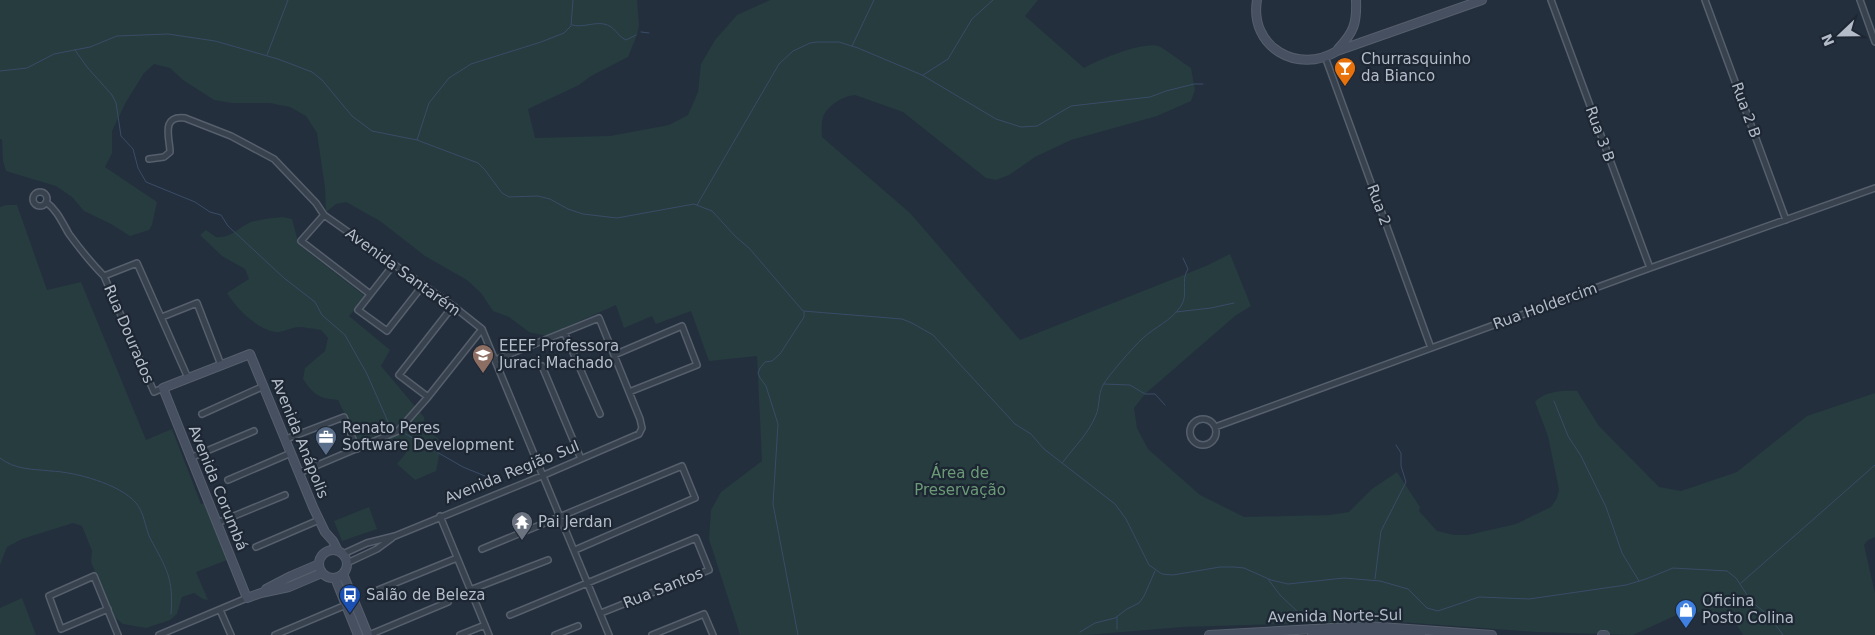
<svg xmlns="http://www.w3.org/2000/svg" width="1875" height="635" font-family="'DejaVu Sans',sans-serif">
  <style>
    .green { fill: #263c3f }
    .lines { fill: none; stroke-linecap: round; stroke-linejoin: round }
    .stream { stroke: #394c67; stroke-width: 1 }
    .street-casing { stroke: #565f6c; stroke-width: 8 }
    .secondary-casing { stroke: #565f6c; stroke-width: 10 }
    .street { stroke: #38414e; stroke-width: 5 }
    .secondary { stroke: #465061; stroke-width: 8 }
    .labels { text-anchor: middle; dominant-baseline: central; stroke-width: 4.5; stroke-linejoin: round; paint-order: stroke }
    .poi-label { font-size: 15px; fill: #b4bcc9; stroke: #1d2633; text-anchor: start }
    .street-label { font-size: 15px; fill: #b4bcc9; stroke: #1d2633 }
    .park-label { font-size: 15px; fill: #6b9a76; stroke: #1d2633 }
  </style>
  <rect width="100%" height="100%" fill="#242f3e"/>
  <path class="green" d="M0 0H637L639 25 637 35 628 57 591 76 579 85 528 109 535 138 610 136 669 125 688 115 698 92 701 64 715 40 737 15 770 0H1038L1025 16 1084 68C1097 60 1144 41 1158 46 1164 48 1183 63 1191 68L1195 90 1191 101 1157 116 1071 140 1035 157 1009 175 996 180 986 178 903 112 855 95C843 96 828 105 823 117 821 122 822 131 822 137L910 213 1020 340 1206 266 1230 254 1251 306 1235 316 1145 394 1134 408 1137 428 1148 449 1200 495 1244 517 1330 515 1349 512 1372 489 1397 472 1420 507 1419 511 1437 531 1454 535H1468L1516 524 1551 507 1557 498 1559 490 1548 436 1535 402C1544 391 1564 390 1577 391L1599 426 1659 487 1681 491 1737 472 1807 416 1875 393V537L1868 540 1864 545 1875 593V635H1743L1735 622 1721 613 1705 612H1683L1633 635 1537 632 1386 621 1182 627 1087 635H740L709 539 711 510 721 492 762 461 757 356 709 361 691 311 656 324 652 316 624 328 616 305 546 336 529 332 509 317 493 311 481 293 467 280 425 256 380 221 346 202 336 204 326 212 325 188 317 133 306 116 290 107 270 103H232L214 100 183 80 170 68 154 64 144 73 126 102 112 131V153L105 167 157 202 152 225 149 230 130 236 111 224 84 211 72 197 56 186 6 171 3 161 2 139H0Z
    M6 205H17L47 290 81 282 146 440 172 429 201 504 206 503 227 560 196 572 208 600 203 599 194 593 182 597 177 614 170 620 146 628 123 624 114 617 91 562 92 551 82 526 73 523 22 539 7 547 0 565V207Z
    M283 217 292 219 299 245 366 297 349 316 390 350 381 366 424 417 425 429 442 441 436 471 415 480 397 464 406 453 404 447 389 445 384 432 358 442 338 400C318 398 314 395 303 379L305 368 325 351 328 338 321 330C314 329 306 327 298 327 291 328 285 331 279 332 259 332 236 308 227 293L249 279 245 269 222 256 200 235 206 230 216 237C231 239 239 227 251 222 262 219 272 218 283 217Z
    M369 507 377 529 342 541 334 521Z
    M22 598 36 635H0V608Z"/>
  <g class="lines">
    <path class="stream" d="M572 25C583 28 593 22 604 24 615 26 617 36 626 40L636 35
      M641 32 649 33
      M852 46 874 0
      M75 50 87 67 112 95 116 103 121 136 133 149 138 168 146 182 195 202 210 212 221 215 228 226 284 278 315 302 322 315 345 335 367 374 389 424 395 429
      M267 55 288 0
      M0 71 27 68 54 54 90 47 117 36 168 34 215 41 278 59 312 72 322 80 352 116 372 131 417 140 478 163 485 170 502 193 509 197 538 196 550 199 568 209 583 214 617 218 694 204 712 211 736 237 749 248 803 311 902 319 912 323 933 335 1015 424 1031 434 1044 449 1115 504 1126 519 1149 565 1162 574 1173 575 1220 567H1234L1244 568 1271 580 1288 584 1344 578 1380 581 1408 589 1427 608 1438 611 1479 597 1529 599 1626 585 1646 579 1673 568 1727 571 1736 578 1751 601 1769 616 1783 635
      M923 75 948 59 972 19 993 0
      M417 140 429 103 449 78 471 64 541 42 564 33 571 26 573 0
      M697 205 779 64 793 51 810 43 817 42H839L858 48 922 75 996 119 1021 127 1037 126 1071 106 1150 97 1166 91 1194 84H1203
      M1176 312 1211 308 1234 303
      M1104 384 1130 385 1145 394H1155L1165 405
      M1554 401 1568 436 1581 456 1606 507 1622 553 1639 581
      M402 432 463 467 497 481
      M0 458C15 470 33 469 51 471 75 472 120 484 136 503 144 512 145 527 150 538 166 568 174 578 171 614
      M1063 462C1074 447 1089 433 1096 415 1100 406 1098 394 1103 385 1109 375 1133 347 1143 338 1156 326 1170 322 1181 306 1189 294 1180 281 1188 269L1183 258
      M1268 579 1280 595 1301 615
      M1375 579 1381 531 1406 482 1401 466V453L1396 445
      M1741 583 1875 465
      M1117 629V617
      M1080 632 1095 623 1115 618 1127 609 1139 603 1144 596 1155 571
      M798 635 773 504 778 424 766 386 760 378 758 373 760 368 765 362 772 361 780 354 804 317V312"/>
    <g class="street-casing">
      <path id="street" d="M1551 0 1650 268
        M1705 0 1786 220
        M1860 0 1875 42
        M1327 62 1431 348
        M149 159 164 157 170 152C170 139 160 115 185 118L231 136 274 159 316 203 324 215 453 306 482 329 609 635
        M33 199a7 7 0 1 1 14 0a7 7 0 1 1-14 0Z
        M46 202C57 210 62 222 69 234 80 249 91 263 104 276L154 392 163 388
        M324 215 301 241 370 294
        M394 264 358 310 387 331 423 285
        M104 276 137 263 188 378
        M162 317 197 303 221 365
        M564 332 600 414
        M614 355 682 326 697 365 629 392
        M542 366 581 459
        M428 397 399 375 453 306
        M202 414 264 386
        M1190 432a13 13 0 1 1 26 0a13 13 0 1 1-26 0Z
        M1215 427 1650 268 1875 188
        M286 439 344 417 357 449
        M190 458 254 431
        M299 473 398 431 428 397 482 329
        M228 480 291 453
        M440 516 489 635
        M217 523 285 495
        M256 547 319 520
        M482 549 682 466 695 498 575 550
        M343 554 367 543 395 536 544 475 639 434 642 428 640 419 599 318 495 360
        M347 563 377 549 392 538
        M378 590 457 558
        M470 590 548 560
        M108 609 61 629 49 596 94 576 118 635
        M220 610 231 635
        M510 615 696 538 709 570 601 613
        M159 635 247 598
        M275 635 346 605
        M369 635 448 602
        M460 635 485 625
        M555 635 578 626
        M652 635 704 614 713 635"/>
    </g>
    <g class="secondary-casing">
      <path id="secondary" d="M1257 0C1249 47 1298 75 1337 51L1482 0
        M1338 49C1354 32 1357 23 1356 0
        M319 564a14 14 0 1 1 28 0a14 14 0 1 1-28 0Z
        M322 573 289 587 261 593 247 598 163 388 250 354 313 507 325 532 333 541 338 551
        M343 574 368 635
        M335 578 358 635
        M266 589 291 576 319 564
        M1209 635 1367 626 1492 635
        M1312 635 1371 632 1421 635
        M1602 635H1605"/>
    </g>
    <use href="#street" class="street"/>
    <use href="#secondary" class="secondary"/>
  </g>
  <defs>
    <g id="bar-pin" transform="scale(1.125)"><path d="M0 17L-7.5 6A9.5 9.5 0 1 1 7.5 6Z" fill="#e8710a" stroke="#1d2633"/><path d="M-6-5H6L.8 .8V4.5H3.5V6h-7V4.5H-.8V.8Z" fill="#fff"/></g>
    <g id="school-pin" transform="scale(1.125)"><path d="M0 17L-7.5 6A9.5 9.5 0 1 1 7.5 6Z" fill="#8d6e63" stroke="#1d2633"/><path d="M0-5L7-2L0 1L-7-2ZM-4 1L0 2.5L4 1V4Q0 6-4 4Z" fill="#fff"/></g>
    <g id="office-pin" transform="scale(1.125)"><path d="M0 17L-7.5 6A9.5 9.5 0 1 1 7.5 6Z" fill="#5c6f8a" stroke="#1d2633"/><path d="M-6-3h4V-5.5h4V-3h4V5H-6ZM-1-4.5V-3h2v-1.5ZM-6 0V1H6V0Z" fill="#fff"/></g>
    <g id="temple-pin" transform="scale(1.125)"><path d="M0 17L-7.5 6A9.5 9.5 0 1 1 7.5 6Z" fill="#6b7280" stroke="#1d2633"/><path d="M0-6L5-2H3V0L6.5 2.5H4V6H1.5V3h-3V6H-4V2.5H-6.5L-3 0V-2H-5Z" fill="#fff"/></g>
    <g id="bus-pin" transform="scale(1.125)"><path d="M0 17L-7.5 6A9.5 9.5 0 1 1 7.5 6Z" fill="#1a4fb4" stroke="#1d2633"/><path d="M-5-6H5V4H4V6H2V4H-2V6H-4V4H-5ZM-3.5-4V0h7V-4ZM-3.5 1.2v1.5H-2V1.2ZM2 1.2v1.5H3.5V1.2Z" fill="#fff"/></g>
    <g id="shop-pin" transform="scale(1.125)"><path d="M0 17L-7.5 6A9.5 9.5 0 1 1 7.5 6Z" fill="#3f7fe0" stroke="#1d2633"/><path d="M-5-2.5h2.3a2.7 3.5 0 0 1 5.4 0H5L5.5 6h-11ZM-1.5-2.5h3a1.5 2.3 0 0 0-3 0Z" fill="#fff"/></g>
  </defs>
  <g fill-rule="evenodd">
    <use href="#bar-pin" x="1345" y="68"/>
    <use href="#school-pin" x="483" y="355"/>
    <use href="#office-pin" x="326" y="437"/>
    <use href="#temple-pin" x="522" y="522"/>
    <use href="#bus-pin" x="350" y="595"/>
    <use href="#shop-pin" x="1686" y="610"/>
  </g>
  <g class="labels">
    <g class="poi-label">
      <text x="1361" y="59">Churrasquinho<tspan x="1361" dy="17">da Bianco</tspan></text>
      <text x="499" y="346">EEEF Professora<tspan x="499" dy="17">Juraci Machado</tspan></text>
      <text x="342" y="428">Renato Peres<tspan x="342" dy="17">Software Development</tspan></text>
      <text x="538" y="522">Pai Jerdan</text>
      <text x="366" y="595">Salão de Beleza</text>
      <text x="1702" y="601">Oficina<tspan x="1702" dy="17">Posto Colina</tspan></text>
    </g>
    <g class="street-label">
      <text transform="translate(1746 110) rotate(70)">Rua 2 B</text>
      <text transform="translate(1600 134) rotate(70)">Rua 3 B</text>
      <text transform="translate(1379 205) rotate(70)">Rua 2</text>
      <text transform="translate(403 272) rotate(36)">Avenida Santarém</text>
      <text transform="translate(1545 306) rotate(-20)">Rua Holdercim</text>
      <text transform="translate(129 334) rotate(67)">Rua Dourados</text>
      <text transform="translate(300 438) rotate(68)">Avenida Anápolis</text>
      <text transform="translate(512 472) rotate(-22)">Avenida Região Sul</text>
      <text transform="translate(218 488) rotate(68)">Avenida Corumbá</text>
      <text transform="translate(663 588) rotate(-22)">Rua Santos</text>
      <text transform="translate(1335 616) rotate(-1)">Avenida Norte-Sul</text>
    </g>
    <g class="park-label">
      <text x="960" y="473">Área de<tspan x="960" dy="17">Preservação</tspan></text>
    </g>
  </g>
  <g transform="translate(1840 35) rotate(248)" stroke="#1d2633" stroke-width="4" paint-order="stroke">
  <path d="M0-4L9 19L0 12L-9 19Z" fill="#b4bcc9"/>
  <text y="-8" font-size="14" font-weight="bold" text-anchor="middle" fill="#b4bcc9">N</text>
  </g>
</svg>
